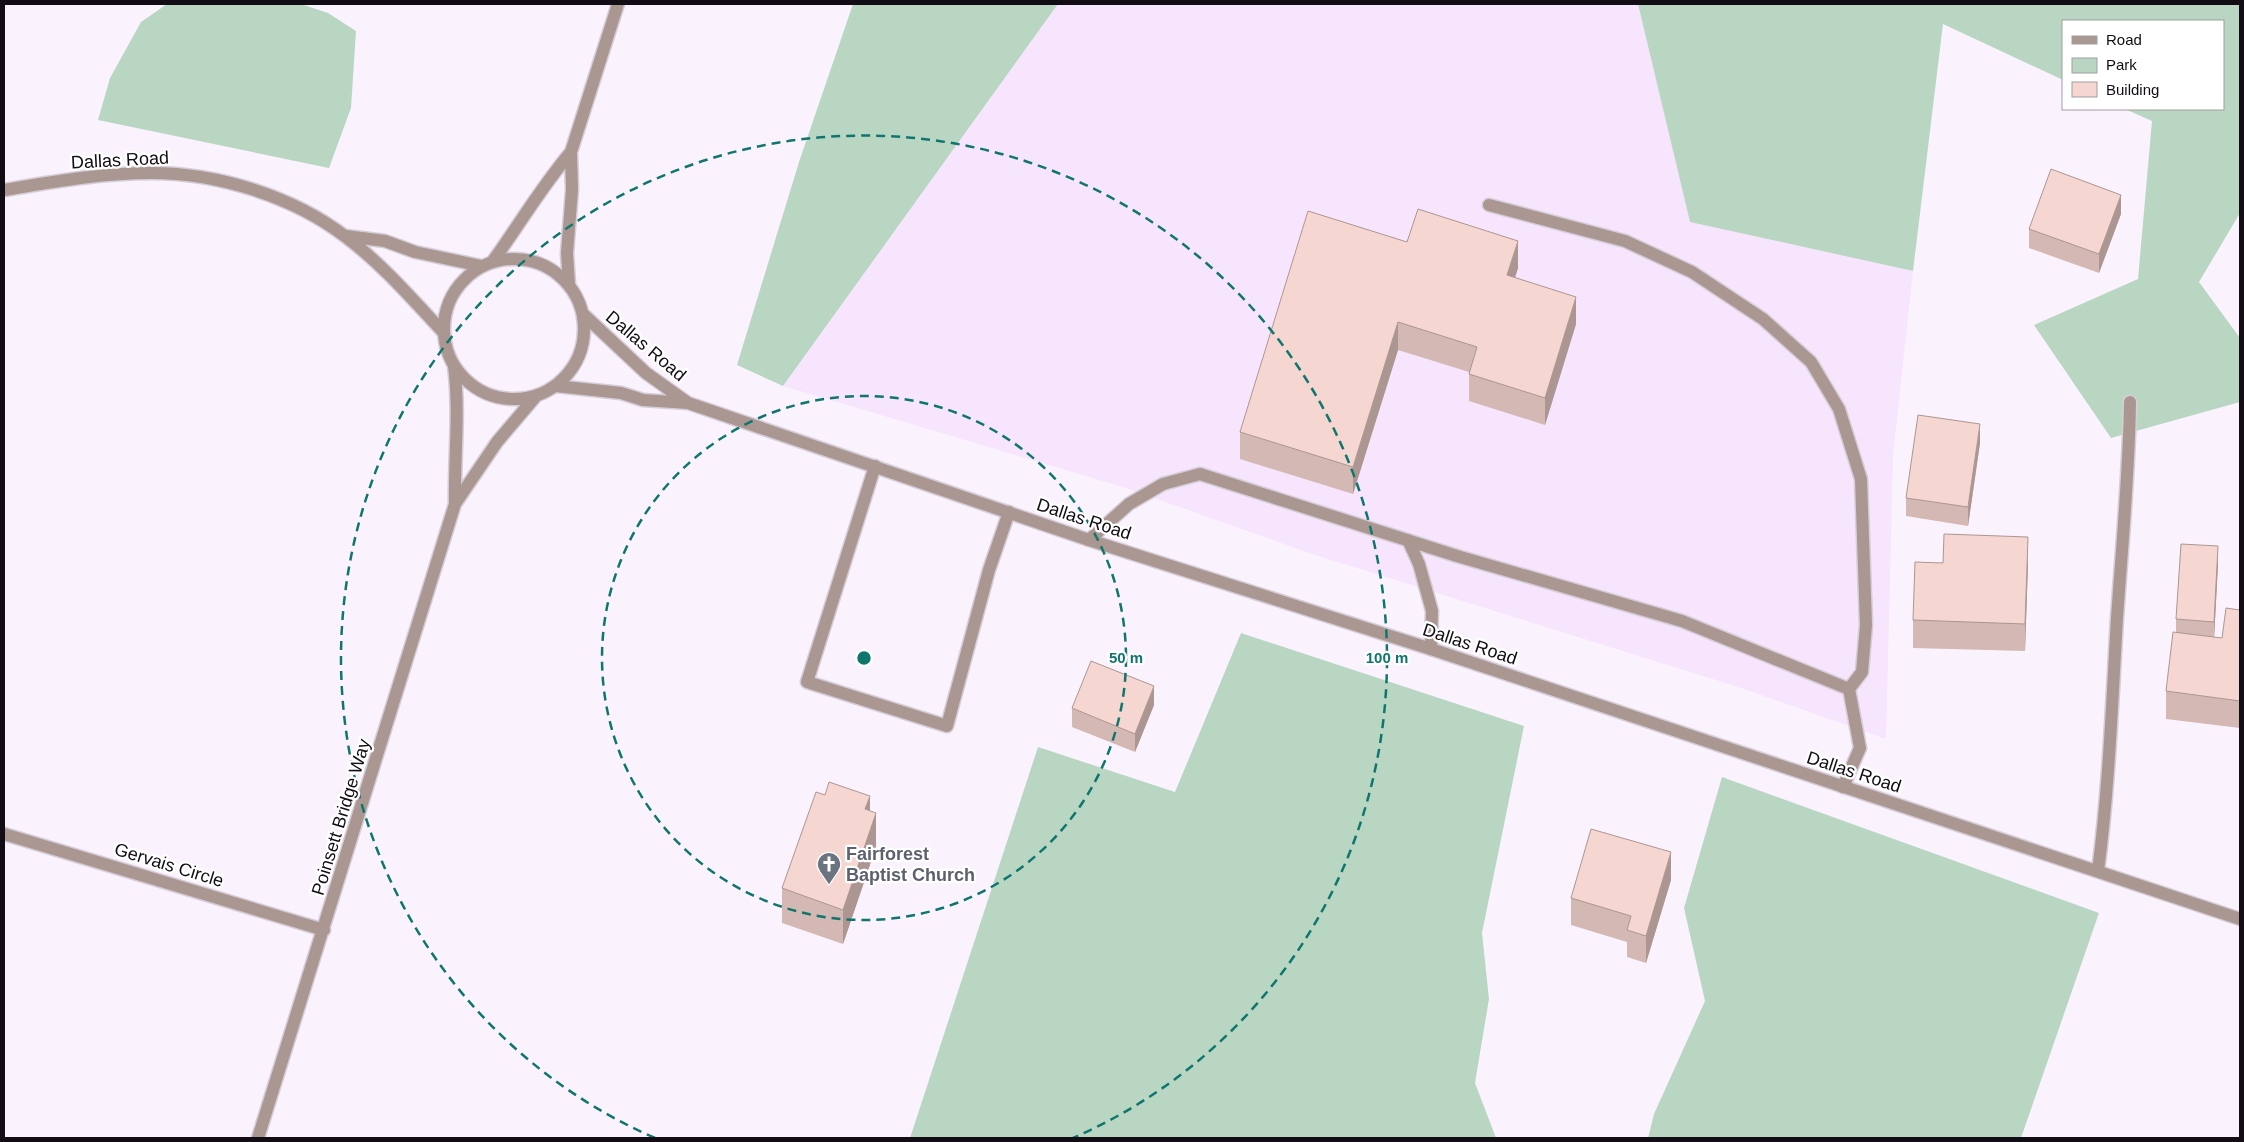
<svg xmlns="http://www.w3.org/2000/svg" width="2244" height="1142" font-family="Arial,sans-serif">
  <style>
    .built { fill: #f7e5fd }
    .green { fill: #b9d6c3 }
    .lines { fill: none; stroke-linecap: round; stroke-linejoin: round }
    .service-casing { stroke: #d5ced8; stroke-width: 15 }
    .minor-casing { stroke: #d5ced8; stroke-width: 15 }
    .service { stroke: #ab9791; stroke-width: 12 }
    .minor { stroke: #ab9791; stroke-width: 12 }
    .wall { fill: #d3b8b3 }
    .shaded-wall { fill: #ac9692 }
    .building { fill: #f5d6d0; stroke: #ac9692 }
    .ring { fill: none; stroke: #0f766e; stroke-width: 2.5; stroke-dasharray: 9 6 }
    .labels { text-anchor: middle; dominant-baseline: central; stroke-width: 4.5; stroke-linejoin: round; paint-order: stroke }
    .street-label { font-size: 18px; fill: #120c14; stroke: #fff }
    .worship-label { font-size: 18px; font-weight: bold; fill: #5b616d; stroke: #fff; text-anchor: start }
    .centre { fill: #0f766e; stroke: #fff; stroke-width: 2.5 }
    .ring-label { font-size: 15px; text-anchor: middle; font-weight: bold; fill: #0f766e; stroke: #fff; stroke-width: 4.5; stroke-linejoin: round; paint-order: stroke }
  </style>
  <rect width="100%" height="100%" fill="#faf3fd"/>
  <path class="built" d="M1058 4H1638L1690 222 1913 271 1893 456 1886 739 1735 686 1315 555 1123 487 783 386Z"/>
  <path class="green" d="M167 4H301L328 13 356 31 351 108 329 168 98 120 110 78 141 22Z
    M853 4H1058L783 386 737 365 799 162Z
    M1638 4H2240V213L2199 282 2240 338V402L2111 438 2034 325 2138 279 2152 121 2125 109H2223V21H2063V80L1943 24 1913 271 1690 222Z
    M1241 633 1524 726 1482 933 1489 999 1475 1083 1496 1138H910L1038 747 1175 792Z
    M1722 777 2099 913 2021 1138H1648L1654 1114 1705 1001 1684 908Z"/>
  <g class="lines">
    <g class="service-casing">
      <path id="service" d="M1489 205 1625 241 1692 272 1763 319 1811 362 1839 409 1861 479 1866 625 1862 672 1849 689
        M875 466 807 682 947 726 989 570 1009 512
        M1089 540 1129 504 1163 484 1200 474 1457 556 1682 621 1849 689 1860 748 1843 787
        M1408 540 1419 564 1432 611 1431 649
        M2098 871C2109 787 2112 703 2117 618 2122 546 2129 474 2130 402"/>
    </g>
    <g class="minor-casing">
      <path id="minor" d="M4 190C52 182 101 173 151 173 217 173 293 196 346 237 382 264 413 300 444 333
        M346 236 385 241 415 252 481 266
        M444 329a70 70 0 1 1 140 0a70 70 0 1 1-140 0Z
        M493 261C519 225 542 186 571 152
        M569 284 567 253 572 190 571 152 618 4
        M454 366C460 412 454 458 455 504
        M556 386 621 393 643 400 688 403 646 373 583 314
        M688 403 1089 540 1431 649 2240 919
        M4 834 324 930
        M258 1138 455 504 497 442 536 396"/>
    </g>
    <use href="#service" class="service"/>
    <use href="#minor" class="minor"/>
  </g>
  <path class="wall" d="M2121 214 2099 273 2029 248V229Z
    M1407 242 1518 268 1515 278 1576 324 1545 425 1469 401V372L1398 350 1353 494 1240 459V432Z
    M1980 443 1968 526 1906 516V498Z
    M1943 563 2028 564 2025 651 1913 648V620Z
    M2218 565 2214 637 2222 638 2240 610V728L2166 719V691L2176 632V619Z
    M1154 705 1135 752 1072 727V708Z
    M825 795 870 810 876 847 843 944 782 923V888Z
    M1671 880 1646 963 1627 957V942L1571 925V898Z"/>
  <path class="shaded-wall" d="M2121 195V214L2099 273V254Z
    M1518 241V268L1507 302V275Z
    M1576 297V324L1545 425V398Z
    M1398 322V350L1353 494V467Z
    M1980 424V443L1968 526V507Z
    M2028 537V564L2025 651V624Z
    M2218 546V565L2214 640V622Z
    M1154 686V705L1135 752V734Z
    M870 796V831L876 813V847L843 944V910L865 809Z
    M1671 852V880L1646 963V936Z"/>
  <path class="building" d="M2051 169 2121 195 2099 254 2029 229Z
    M1418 209 1518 241 1507 275 1576 297 1545 398 1469 374 1477 347 1398 322 1353 467 1240 432 1308 211 1407 242Z
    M1918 415 1980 424 1968 507 1906 498Z
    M1944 534 2028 537 2025 624 1913 620 1915 562 1943 563Z
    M2181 544 2218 546 2214 622 2176 619Z
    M2226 608 2240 610V701L2166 691 2173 632 2222 638Z
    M1091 661 1154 686 1135 734 1072 708Z
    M829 782 870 796 865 809 876 813 843 910 782 888 816 792 825 795Z
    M1591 829 1671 852 1646 936 1627 930 1631 916 1571 898Z"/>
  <g class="ring">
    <circle cx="864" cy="658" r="262"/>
    <path d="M655 1138A523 523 0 1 1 1073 1138"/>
  </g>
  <defs>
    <g id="church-pin" transform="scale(1.25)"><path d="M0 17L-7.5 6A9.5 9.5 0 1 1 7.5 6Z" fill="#6b7280" stroke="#fff"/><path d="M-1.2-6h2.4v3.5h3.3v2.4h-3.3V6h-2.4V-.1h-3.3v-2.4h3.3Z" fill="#fff"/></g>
  </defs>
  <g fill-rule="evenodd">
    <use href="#church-pin" x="829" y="864"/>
  </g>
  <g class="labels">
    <g class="street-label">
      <text transform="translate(120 160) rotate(-3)">Dallas Road</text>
      <text transform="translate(646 346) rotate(40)">Dallas Road</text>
      <text transform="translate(1084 519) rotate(18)">Dallas Road</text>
      <text transform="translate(1470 644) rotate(18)">Dallas Road</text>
      <text transform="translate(1854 772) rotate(18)">Dallas Road</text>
      <text transform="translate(341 817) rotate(-73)">Poinsett Bridge Way</text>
      <text transform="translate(169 865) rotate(17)">Gervais Circle</text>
    </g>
    <g class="worship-label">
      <text x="846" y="854">Fairforest<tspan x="846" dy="21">Baptist Church</tspan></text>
    </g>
  </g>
  <circle cx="864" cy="658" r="8" class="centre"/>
  <g class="ring-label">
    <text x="1126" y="663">50 m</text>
    <text x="1387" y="663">100 m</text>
  </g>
  <rect width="2244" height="1142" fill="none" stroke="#120c14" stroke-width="10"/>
  <rect x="2062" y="20" width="162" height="90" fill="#ffffff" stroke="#a09ea1"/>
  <rect x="2072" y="36" width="25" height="8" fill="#ab9791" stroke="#a09ea1"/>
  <text x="2106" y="45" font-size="15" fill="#120c14">Road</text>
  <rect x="2072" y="58" width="25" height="15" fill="#b9d6c3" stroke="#a09ea1"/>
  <text x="2106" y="70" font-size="15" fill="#120c14">Park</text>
  <rect x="2072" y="82" width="25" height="15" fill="#f5d6d0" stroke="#a09ea1"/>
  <text x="2106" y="95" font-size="15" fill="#120c14">Building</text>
</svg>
